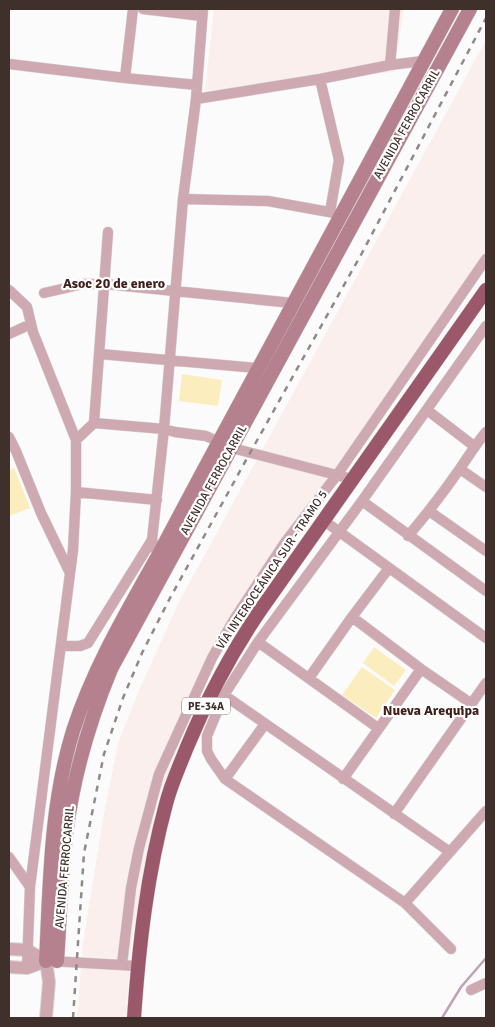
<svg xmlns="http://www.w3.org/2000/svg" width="495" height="1027" font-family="Signika,sans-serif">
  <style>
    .built { fill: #faefed }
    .green { fill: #fcedbf }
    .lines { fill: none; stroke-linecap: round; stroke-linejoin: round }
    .stream { stroke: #c1a1b4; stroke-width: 2.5 }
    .minor-casing { stroke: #d9d6d6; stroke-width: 11 }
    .tertiary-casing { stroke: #d9d6d6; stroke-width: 14 }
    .secondary-casing { stroke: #d9d6d6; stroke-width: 15 }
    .trunk-casing { stroke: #d9d6d6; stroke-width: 15 }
    .minor { stroke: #cea9b1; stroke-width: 10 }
    .tertiary { stroke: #cea9b1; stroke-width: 12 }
    .secondary { stroke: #b5818e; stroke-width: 14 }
    .trunk { stroke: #9a586a; stroke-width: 14 }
    .rail { stroke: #928987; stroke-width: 2.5; stroke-dasharray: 6 6; stroke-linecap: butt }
    .labels { text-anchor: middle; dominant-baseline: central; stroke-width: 4.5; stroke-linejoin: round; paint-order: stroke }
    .shield { fill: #fff; stroke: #796e6b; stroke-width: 1 }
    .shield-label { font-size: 11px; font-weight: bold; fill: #40302c }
    .street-label { font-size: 12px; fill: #40302c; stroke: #fff }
    .neighbourhood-label { font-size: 14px; font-weight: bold; fill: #3e1f19; stroke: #fff }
  </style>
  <rect width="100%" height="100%" fill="#fbfbfb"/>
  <path class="built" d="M214 9H404L394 72 205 91Z
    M486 40V267L364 446 295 537 237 622 214 664 181 738 158 801 147 850 131 947 126 1018H77L83 943 103 819 118 743 140 688 179 602Z"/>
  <path class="green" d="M182 374 222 380 218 406 179 401Z
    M14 468 30 508 9 516V470Z
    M374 647 406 670 394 686 363 663Z
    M362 667 395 690 376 718 342 695Z"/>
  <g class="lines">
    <path class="stream" d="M442 1018 461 987 486 958"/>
    <g class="minor-casing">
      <path id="minor" d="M143 9 202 16
        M9 64 125 78 197 85
        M390 65 395 9
        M125 78 133 9
        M320 79 339 160 330 212
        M196 99 320 79 390 65 423 61
        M183 199 268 201 340 214
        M9 290 27 307 33 332 76 440V492L73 550 30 887 27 968
        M44 293 83 284H105L292 303
        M9 334 31 324
        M100 354 257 368
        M427 410 474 446
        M94 423 164 429 175 432 206 436 232 448 352 479
        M9 437 16 451 41 513 69 571
        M76 440 94 423 108 232
        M460 469 486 487
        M76 492 157 500
        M362 501 486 591
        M429 511 486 551
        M323 520 486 638
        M408 536C426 515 443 493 459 470 468 457 476 444 486 432
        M162 557 158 555 152 540 164 429 183 199 196 99 203 9
        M352 617 421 669 472 704
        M258 642 378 728
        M61 646H80L88 643 152 540
        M309 678 352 617 389 568
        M224 695 450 852
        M225 779 265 724
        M343 779 421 669
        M394 814 486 683
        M9 857 30 887
        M405 903 486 811
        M451 949 405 903 225 779 211 759 207 751V736L224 695 258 642 362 501 486 326
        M51 961 138 966
        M122 964 131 888 139 848 159 774 212 658 235 618 286 541 337 475 486 259
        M471 990 486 983"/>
    </g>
    <g class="tertiary-casing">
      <path id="tertiary" d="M9 949 27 950 46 961
        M9 967 27 968 46 961
        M46 1018 49 982 46 961"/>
    </g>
    <g class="secondary-casing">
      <path id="secondary" d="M46 961C50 884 50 805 73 731 93 669 126 613 158 556 172 530 186 503 200 477 283 320 367 164 452 9
        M57 961C60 919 61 876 66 835 73 777 89 722 111 669L470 9"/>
    </g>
    <g class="trunk-casing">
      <path id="trunk" d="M134 1018C139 945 147 874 166 804 171 784 180 765 187 747 207 699 230 655 259 612L486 290"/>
    </g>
    <use href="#minor" class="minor"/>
    <use href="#tertiary" class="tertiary"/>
    <use href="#secondary" class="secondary"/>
    <use href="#trunk" class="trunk"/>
    <path class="rail" d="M73 1018 84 853 104 754 123 698 142 653 170 598 250 453 362 253 486 18"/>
  </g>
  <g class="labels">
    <rect class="shield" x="182" y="697.5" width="48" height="17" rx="4"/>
    <g class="shield-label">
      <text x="206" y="706">PE-34A</text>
    </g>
    <g class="street-label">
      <text transform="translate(407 124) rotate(-61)">AVENIDA FERROCARRIL</text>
      <text transform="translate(214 480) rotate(-61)">AVENIDA FERROCARRIL</text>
      <text transform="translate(272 570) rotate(-56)">VÍA INTEROCEÁNICA SUR - TRAMO 5</text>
      <text transform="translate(65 867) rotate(-85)">AVENIDA FERROCARRIL</text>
    </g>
    <g class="neighbourhood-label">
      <text x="114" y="283">Asoc 20 de enero</text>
      <text x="431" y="710">Nueva Arequipa</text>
    </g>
  </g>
  <rect width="495" height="1027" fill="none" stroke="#40302c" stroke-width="20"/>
</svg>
